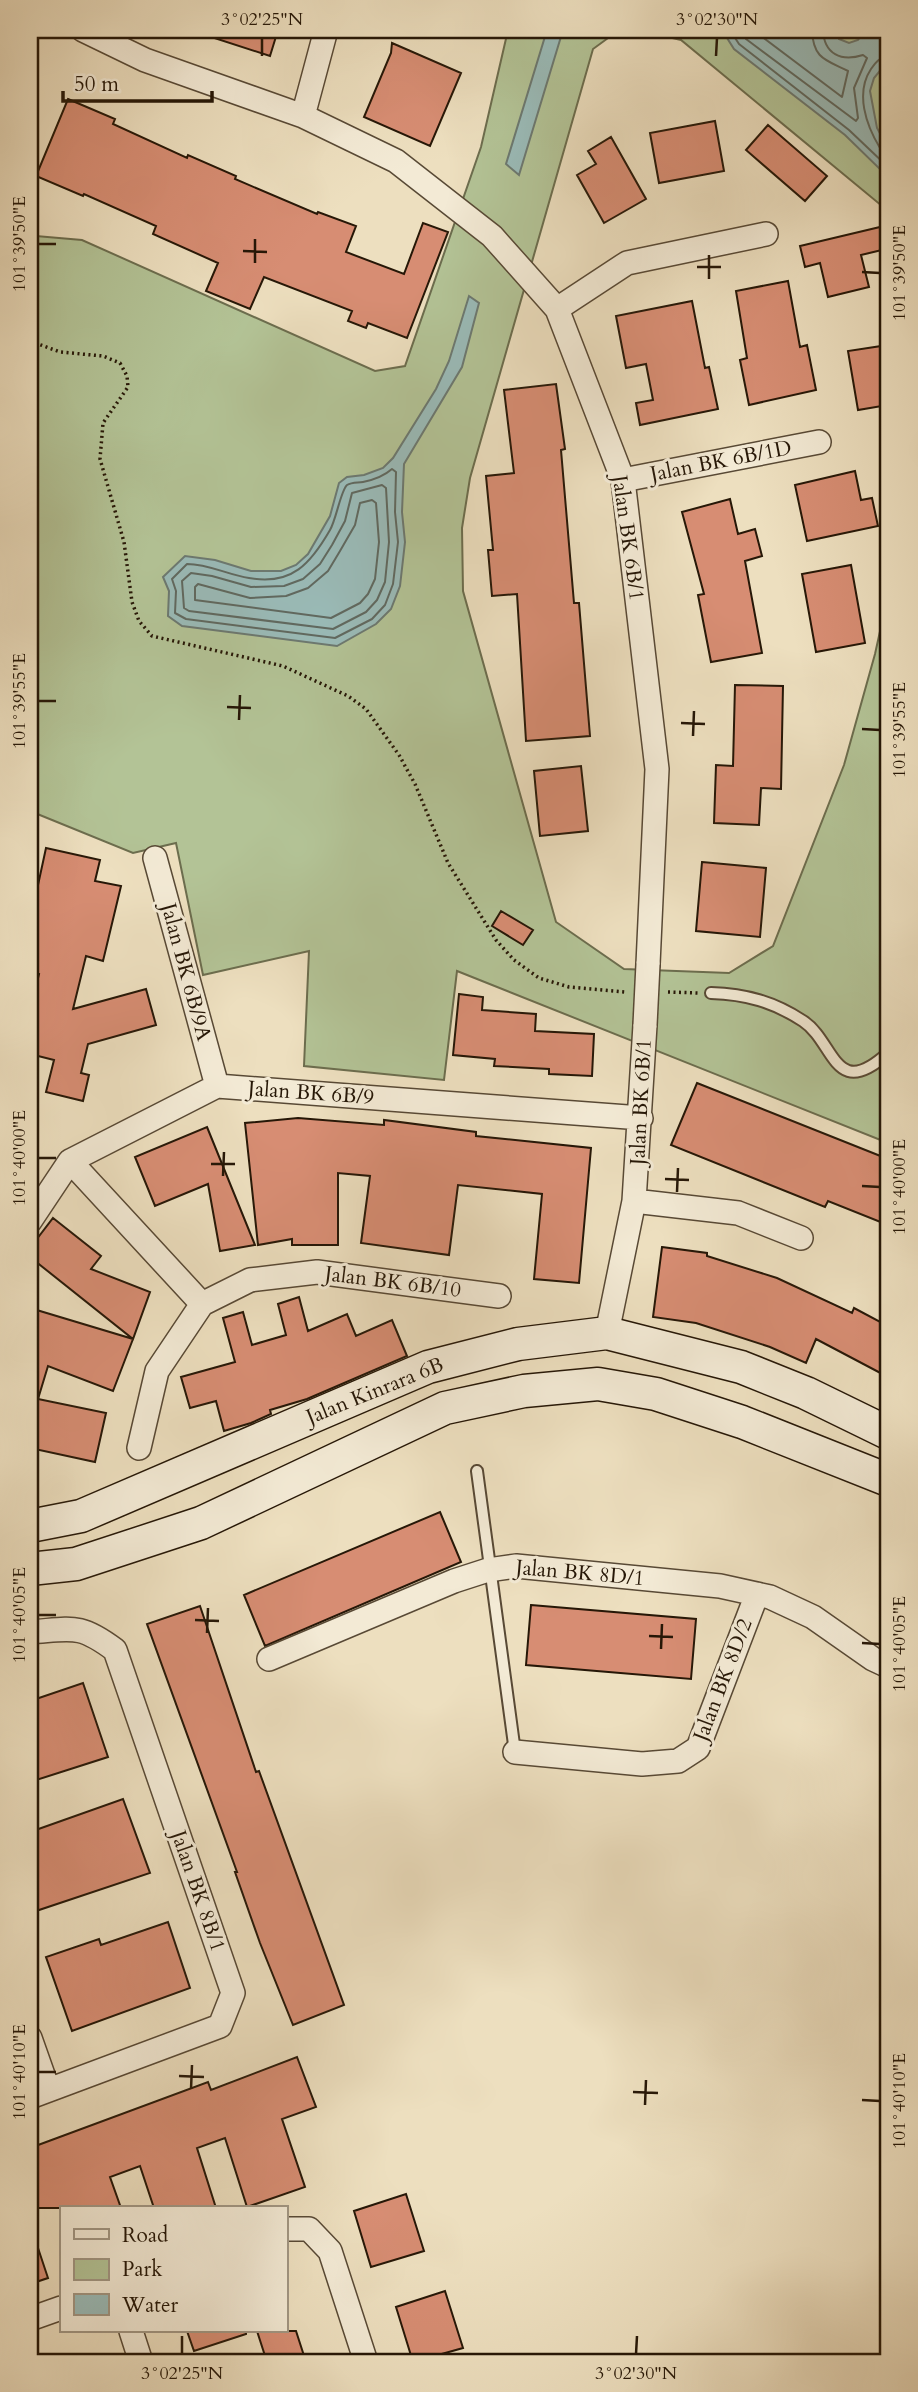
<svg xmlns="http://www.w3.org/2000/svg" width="918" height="2392" font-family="Cardo,serif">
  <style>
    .green { fill: #b3c396; stroke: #6c6d4e; stroke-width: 2 }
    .water { fill: #9abbb8; stroke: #6c7971; stroke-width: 2 }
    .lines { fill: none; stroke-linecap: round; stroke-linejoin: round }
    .shore { stroke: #606960; stroke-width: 2 }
    .building { fill: #d78d73; stroke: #261707; stroke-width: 2 }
    .lane-casing { stroke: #584935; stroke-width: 14 }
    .street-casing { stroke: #584935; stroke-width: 26 }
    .secondary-casing { stroke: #261707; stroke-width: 35 }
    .path { stroke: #261707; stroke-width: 3.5; stroke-dasharray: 2 3.5; stroke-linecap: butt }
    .lane { stroke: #f3ead5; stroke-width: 10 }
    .street { stroke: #f3ead5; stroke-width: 23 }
    .secondary { stroke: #f3ead5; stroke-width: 32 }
    .street-bridge-casing { stroke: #584935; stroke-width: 26; stroke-linecap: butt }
    .street-bridge { stroke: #f3ead5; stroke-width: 23 }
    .ticks { fill: none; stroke: #261707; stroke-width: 2.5 }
    .labels { text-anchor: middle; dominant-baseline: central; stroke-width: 6; stroke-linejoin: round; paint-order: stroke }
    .street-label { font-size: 21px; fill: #261707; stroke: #f3ead5 }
    .neatline { fill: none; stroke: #261707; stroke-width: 2.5 }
    .ticks-label { font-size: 18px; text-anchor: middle; fill: #261707 }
  </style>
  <rect width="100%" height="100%" fill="#eddfbf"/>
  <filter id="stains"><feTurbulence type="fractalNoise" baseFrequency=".00286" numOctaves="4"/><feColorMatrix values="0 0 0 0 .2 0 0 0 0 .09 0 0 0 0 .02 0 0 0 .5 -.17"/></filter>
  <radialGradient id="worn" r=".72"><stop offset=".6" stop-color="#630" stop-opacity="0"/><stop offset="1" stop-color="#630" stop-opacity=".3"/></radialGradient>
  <path class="green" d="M508 30H619L593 49 470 478 462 528 463 591 556 922 624 969 729 973 773 946 844 765 875 654 888 595V1143L457 971 444 1080 304 1066 309 951 203 975 176 843 133 853 30 811V238L36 236 82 240 375 371 405 366 481 147Z
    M638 30H888V211L681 40Z"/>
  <path class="water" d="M547 30H563L519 175 506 164Z
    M722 30H838L839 39 849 43 858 40 865 30H888V61L874 78 870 91 877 128 888 148V177L845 135 734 49Z
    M469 296 479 303 462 367 404 464 402 512 405 542 400 586 391 609 376 624 337 646 182 626 168 616 169 591 163 577 185 556 215 560 251 571H281L296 565 308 554 330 516 339 483 347 477 364 475 383 468 393 458 436 389 449 361Z"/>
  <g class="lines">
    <path class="shore" d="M730 30 739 44 849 130 888 167
      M741 30 746 39 856 121 858 118 854 88 867 58 863 55C841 62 824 54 823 30
      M753 30 842 97 848 71C826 60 813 59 812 30
      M888 56C880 57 876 62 871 69 855 93 866 125 880 148L888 150
      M392 469 396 472 395 512 398 542 393 584 385 605 372 619 335 638 186 619 175 613 176 591 172 579 187 564C209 564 228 575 249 578 292 586 311 563 330 530 336 520 341 490 347 485 352 482 358 483 363 482 373 480 384 476 392 469Z
      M382 485 386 488 389 542 385 582 377 600 366 612 333 629 189 611 184 608 182 581 191 573 212 576 251 587 284 586 303 579 320 564 332 545 345 521 352 493Z
      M372 500 376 503 379 542 375 579 368 594 360 603 331 618 195 600V587L198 584 250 598 286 596 308 588 328 571 340 551 355 525 360 503Z"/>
  </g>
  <path class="building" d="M199 30H278L270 56 199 33Z
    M392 43 461 73 430 146 364 117 391 53Z
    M68 99 115 119 113 124 187 158 188 155 236 176 235 179 317 214 318 212 356 226 346 252 404 274 423 223 448 232 407 338 368 323 366 328 348 321 352 311 264 277 250 309 206 291 218 263 153 234 156 226 84 194 83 196 36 176Z
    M715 121 724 171 659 183 650 133Z
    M768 125 827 176 805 201 746 150Z
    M611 137 646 199 604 223 577 175 596 164 588 151Z
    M880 227 886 249 861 255 869 287 828 297 820 263 805 267 800 246Z
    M788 281 800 347 807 345 816 390 749 405 740 360 747 358 736 291Z
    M692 301 705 368 709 367 718 409 640 425 636 403 653 400 646 364 626 368 616 316Z
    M888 345V405L858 410 848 351Z
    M556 384 565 449 561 450 574 603H579L590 736 526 741 517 594 492 596 488 550H493L486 476 514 473 504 390Z
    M855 471 861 500 872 498 878 526 807 541 795 485Z
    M730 499 738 534 755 529 762 556 745 561 762 653 711 662 698 595 704 594 682 512Z
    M851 565 865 643 816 652 802 574Z
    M735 685 783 686 781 789 761 788 759 825 714 823 716 765 733 766Z
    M581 766 588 831 540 836 534 771Z
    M46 848 100 860 95 881 121 886 103 961 86 956 73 1009 146 989 156 1025 88 1044 81 1073 89 1075 83 1101 46 1092 54 1060 30 1054V1012L39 974 30 972V922Z
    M702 862 766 868 760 937 696 931Z
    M501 911 533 930 523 945 492 926Z
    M459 994 483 997 482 1010 536 1014 535 1031 594 1034 592 1076 549 1074V1069L494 1066 495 1059 453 1055Z
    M697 1083 888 1159V1225L828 1201 825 1207 671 1145Z
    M298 1118 384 1125V1120L476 1132V1136L591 1148 579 1283 534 1279 542 1194 458 1185 449 1255 361 1243 370 1176 338 1173V1245H292V1239L258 1245 245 1123Z
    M207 1127 255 1245 220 1251 208 1184 155 1206 135 1157Z
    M53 1218 101 1256 91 1269 150 1292 133 1339 30 1257V1248Z
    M662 1247 707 1253V1256L777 1278 852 1313 854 1308 888 1326V1377L816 1339 806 1363 770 1347 696 1323 653 1317Z
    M299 1297 308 1331 347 1314 356 1336 392 1320 407 1356 307 1399 270 1410 271 1414 251 1423 224 1431 216 1401 190 1408 181 1377 235 1362 223 1318 243 1312 252 1345 286 1335 278 1304Z
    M30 1308 133 1339 113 1391 48 1366 38 1399 106 1413 95 1462 30 1448Z
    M440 1512 461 1562 265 1646 244 1595Z
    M531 1605 696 1619 691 1679 526 1665Z
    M200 1606 256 1772 259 1771 344 2005 293 2025 260 1943 235 1872H237L147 1624Z
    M83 1683 108 1757 30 1782V1701Z
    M123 1799 150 1873 30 1913V1832Z
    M168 1922 190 1988 72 2031 46 1957 99 1939 101 1945Z
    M297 2057 316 2107 282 2119 305 2187 247 2207 225 2138 197 2148 216 2208H154L140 2166 110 2177 121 2208H30V2148L208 2082 211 2090Z
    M406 2194 424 2251 371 2267 354 2211Z
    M30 2233H33L48 2278 30 2284Z
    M445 2291 463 2348 413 2362 396 2307Z
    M187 2331H246V2334L194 2351Z
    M257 2331H296L306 2362H267Z"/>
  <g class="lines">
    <g class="lane-casing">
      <path id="lane" d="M711 993C746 994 774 1002 803 1021 835 1042 834 1102 888 1053
        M477 1471 515 1752"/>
    </g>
    <g class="street-casing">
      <path id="street" d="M83 30 145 60 303 116 396 161 492 236 557 309 623 480 657 769 648 964
        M303 116 326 30
        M557 309 627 263 766 234
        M623 480 819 442
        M155 858 217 1086
        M70 1161 202 1304
        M634 1201 738 1213 801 1238
        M30 1221 70 1161 217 1086 641 1118
        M607 1333 634 1201 645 1025
        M139 1448 157 1371 202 1304 250 1280 317 1272 499 1296
        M30 1632C72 1629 79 1623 115 1650L233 1993 220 2026 30 2097
        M269 1659 454 1581 488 1570 516 1566 720 1586 770 1597 813 1617 873 1659 888 1666
        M515 1752 642 1764 678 1761 698 1748 757 1594
        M30 2038 48 2089
        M285 2229H309L330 2251 366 2362
        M30 2319 61 2308
        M131 2331 141 2362"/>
    </g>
    <g class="secondary-casing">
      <path id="secondary" d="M30 1526 81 1516 428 1367 518 1344 607 1333 741 1367 806 1393 888 1433
        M30 1569 76 1564 201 1523 445 1408 524 1391 598 1384 656 1394 742 1422 888 1480"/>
    </g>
    <path class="path" d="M30 341 60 352 103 356 120 363 127 376 128 387 103 423 100 459 124 542 132 602 139 621 152 636 283 666 348 696 366 709 399 755 415 784 448 863 496 940 514 960 539 978 569 987 625 992
      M668 992 699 993"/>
    <use href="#lane" class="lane"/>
    <use href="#street" class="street"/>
    <use href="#secondary" class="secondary"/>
    <g class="street-bridge-casing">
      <path id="street-bridge" d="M645 1025 648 964"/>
    </g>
    <use href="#street-bridge" class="street-bridge"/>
  </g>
  <path class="ticks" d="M262 56V38M716 56 717 38M38 244H56M243 251 267 252M255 263V239M697 267H721M862 272 880 273M709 279V255M38 701H56M227 707 251 708M239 720 240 695M681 723 705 724M862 729 880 730M693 736 694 711M38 1158H56M211 1164H235M223 1176 224 1152M665 1179 689 1180M862 1186 880 1187M677 1192 678 1168M38 1615H56M195 1620 219 1621M207 1633 208 1608M649 1636 673 1637M862 1643 880 1644M661 1649 662 1624M38 2072H56M179 2076 204 2077M191 2089 192 2065M633 2092 658 2093M862 2100 880 2101M645 2105 646 2080M182 2354V2336M636 2354 637 2336"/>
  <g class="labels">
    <g class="street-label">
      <text transform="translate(721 461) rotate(-11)">Jalan BK 6B/1D</text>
      <text transform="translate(628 538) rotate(82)">Jalan BK 6B/1</text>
      <text transform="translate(186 972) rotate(75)">Jalan BK 6B/9A</text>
      <text transform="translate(311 1093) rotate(4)">Jalan BK 6B/9</text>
      <text transform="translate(641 1102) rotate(-87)">Jalan BK 6B/1</text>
      <text transform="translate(393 1282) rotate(7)">Jalan BK 6B/10</text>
      <text transform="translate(375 1391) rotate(-22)">Jalan Kinrara 6B</text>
      <text transform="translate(580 1573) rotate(5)">Jalan BK 8D/1</text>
      <text transform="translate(723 1680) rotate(-69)">Jalan BK 8D/2</text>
      <text transform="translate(198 1891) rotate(71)">Jalan BK 8B/1</text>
    </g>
  </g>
  <rect width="918" height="2392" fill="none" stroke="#eddfbf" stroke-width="77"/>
  <rect x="60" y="2206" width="228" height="126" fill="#f3ead5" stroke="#a19683" stroke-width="2"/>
  <rect x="74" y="2229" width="35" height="10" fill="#f3ead5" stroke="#a19683" stroke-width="2"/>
  <text x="122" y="2242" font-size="21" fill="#261707">Road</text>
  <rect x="74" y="2259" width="35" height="21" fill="#b3c396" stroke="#a19683" stroke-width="2"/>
  <text x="122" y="2276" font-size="21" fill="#261707">Park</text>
  <rect x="74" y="2294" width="35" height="21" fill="#9abbb8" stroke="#a19683" stroke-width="2"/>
  <text x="122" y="2312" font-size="21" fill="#261707">Water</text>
  <path d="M63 91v10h149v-10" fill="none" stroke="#261707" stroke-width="3.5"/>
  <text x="74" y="91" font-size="21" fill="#261707" stroke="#f3ead5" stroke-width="5" paint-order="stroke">50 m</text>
  <rect x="38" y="38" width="842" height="2316" class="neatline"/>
  <g class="ticks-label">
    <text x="262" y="25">3°02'25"N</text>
    <text x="717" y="25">3°02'30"N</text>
    <text transform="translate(19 244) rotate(-90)" y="6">101°39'50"E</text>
    <text transform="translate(899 273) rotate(-90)" y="6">101°39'50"E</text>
    <text transform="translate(19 701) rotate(-90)" y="6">101°39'55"E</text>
    <text transform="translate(899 730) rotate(-90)" y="6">101°39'55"E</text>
    <text transform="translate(19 1158) rotate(-90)" y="6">101°40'00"E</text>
    <text transform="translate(899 1187) rotate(-90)" y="6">101°40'00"E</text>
    <text transform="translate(19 1615) rotate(-90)" y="6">101°40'05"E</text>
    <text transform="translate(899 1644) rotate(-90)" y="6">101°40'05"E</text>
    <text transform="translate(19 2072) rotate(-90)" y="6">101°40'10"E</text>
    <text transform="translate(899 2101) rotate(-90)" y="6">101°40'10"E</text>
    <text x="182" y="2379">3°02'25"N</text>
    <text x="636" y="2379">3°02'30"N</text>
  </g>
  <rect width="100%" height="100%" filter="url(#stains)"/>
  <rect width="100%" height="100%" fill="url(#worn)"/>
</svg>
